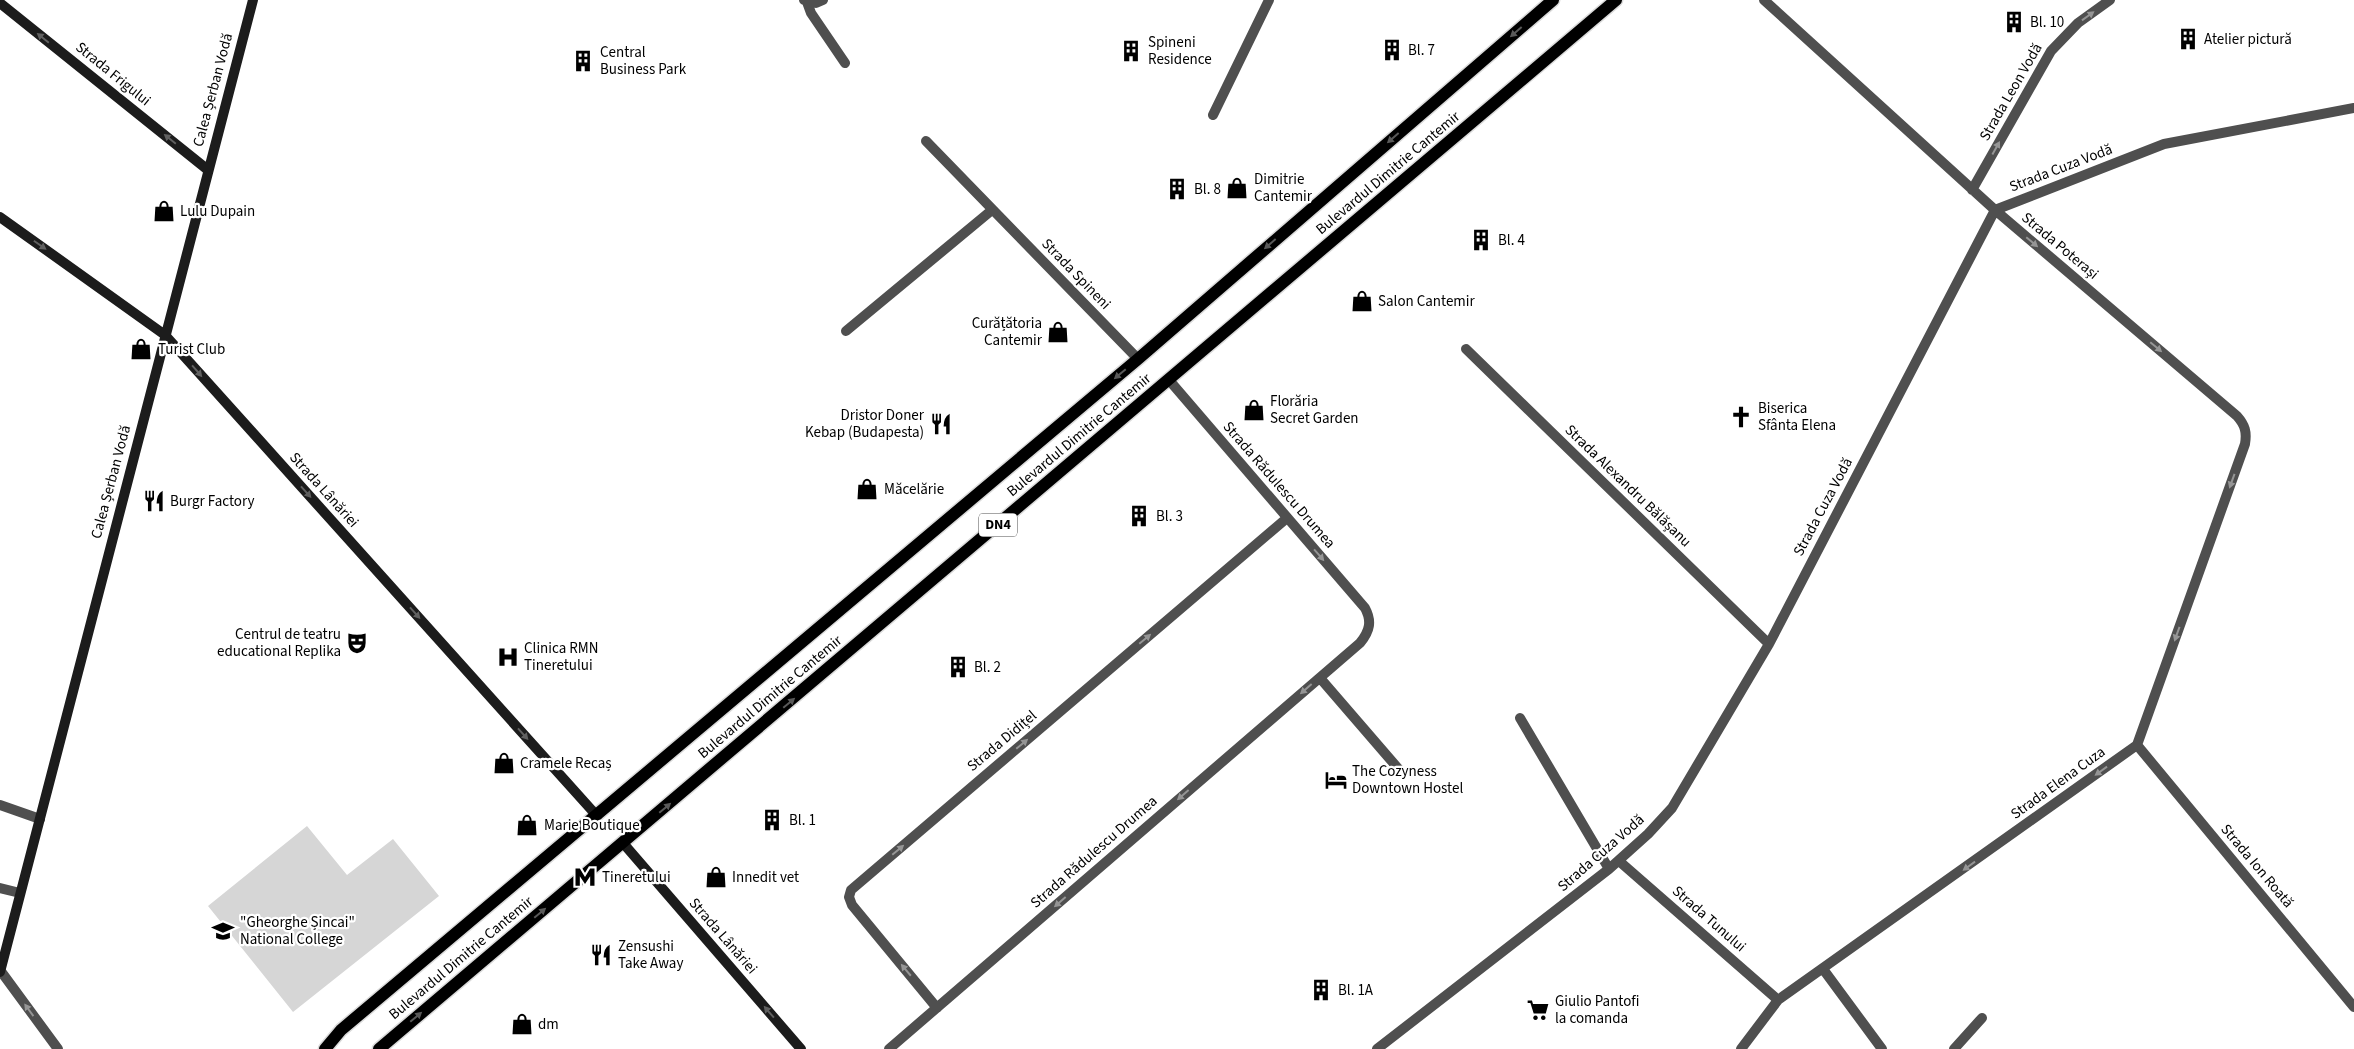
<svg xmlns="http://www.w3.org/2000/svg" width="2354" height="1049" font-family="'Source Sans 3',sans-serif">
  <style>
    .green { fill: #d6d6d6 }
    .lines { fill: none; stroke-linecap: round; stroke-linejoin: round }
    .primary-casing { stroke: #dbdbdb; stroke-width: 15 }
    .lane { stroke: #4f4f4f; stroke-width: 10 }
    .street { stroke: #4f4f4f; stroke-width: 10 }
    .secondary { stroke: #1c1c1c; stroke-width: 10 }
    .primary { stroke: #000; stroke-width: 12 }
    .oneway { fill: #959595 }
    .oneway2 { fill: #595959 }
    .oneway3 { fill: #606060 }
    .labels { text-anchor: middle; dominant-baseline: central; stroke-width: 4.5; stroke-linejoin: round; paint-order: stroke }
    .shield { fill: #fff; stroke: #4c4c4c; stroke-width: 1 }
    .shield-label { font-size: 14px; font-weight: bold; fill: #000 }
    .poi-label { font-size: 15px; fill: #000; stroke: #fff; text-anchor: start }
    .street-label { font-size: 15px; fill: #000; stroke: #fff }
  </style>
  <rect width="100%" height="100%" fill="#fff"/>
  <path class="green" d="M307 826 347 875 393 839 439 896 293 1012 208 906Z"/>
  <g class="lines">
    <g class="primary-casing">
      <path id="primary" d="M325 1049 341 1030 1138 359 1553 0
        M379 1049 1616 0"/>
    </g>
    <path class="lane" d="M0 888 20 893
      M0 970 58 1049"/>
    <path class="street" d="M804 0 816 3 823 0
      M807 2 811 13 845 63
      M1213 115 1269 0
      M926 141 1138 359
      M1972 190 2051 51 2078 23 2110 0
      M846 331 992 210
      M1466 349 1769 644
      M1320 678 1402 773
      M1520 718 1609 869
      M2137 745 2354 1007
      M0 805 40 819
      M1619 861 1778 1000
      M1823 969 1882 1049
      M937 1008 852 905 849 897 851 890 1287 518
      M889 1049 1360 643C1370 631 1372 621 1365 608L1169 380
      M1377 1049 1609 869 1648 834 1672 808 1769 644 1995 210 2164 144 2354 108
      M1741 1049 1778 1000 2137 745 2245 444C2247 432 2245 425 2237 416L1995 210 1764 0
      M1954 1049 1982 1018"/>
    <path class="secondary" d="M0 3 208 170
      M0 217 165 335 597 816
      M623 843 801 1049
      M0 972 253 0"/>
    <use href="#primary" class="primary"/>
  </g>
  <defs><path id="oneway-solid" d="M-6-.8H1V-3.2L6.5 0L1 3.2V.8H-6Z" transform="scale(1.25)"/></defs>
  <g class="oneway">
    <use href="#oneway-solid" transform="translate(2088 16) rotate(-36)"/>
    <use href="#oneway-solid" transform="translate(1996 148) rotate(-61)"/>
    <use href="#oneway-solid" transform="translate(2032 242) rotate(40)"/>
    <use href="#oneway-solid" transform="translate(2156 347) rotate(40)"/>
    <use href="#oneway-solid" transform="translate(2232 481) rotate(110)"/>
    <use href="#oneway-solid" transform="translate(1319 555) rotate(49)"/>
    <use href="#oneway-solid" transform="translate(2177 634) rotate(110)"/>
    <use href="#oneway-solid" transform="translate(1145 639) rotate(-40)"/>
    <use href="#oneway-solid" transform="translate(1306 689) rotate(139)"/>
    <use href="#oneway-solid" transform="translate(1022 744) rotate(-40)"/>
    <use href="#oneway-solid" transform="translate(2101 771) rotate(144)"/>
    <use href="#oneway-solid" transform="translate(1183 795) rotate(139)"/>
    <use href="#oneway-solid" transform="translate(898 850) rotate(-40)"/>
    <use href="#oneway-solid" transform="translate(1969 866) rotate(144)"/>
    <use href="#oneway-solid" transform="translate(1060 902) rotate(139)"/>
    <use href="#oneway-solid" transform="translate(906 970) rotate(-130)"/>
    <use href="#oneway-solid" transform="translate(29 1010) rotate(-126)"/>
  </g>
  <g class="oneway2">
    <use href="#oneway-solid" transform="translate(1516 32) rotate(139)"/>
    <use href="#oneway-solid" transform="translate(1393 138) rotate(139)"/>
    <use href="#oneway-solid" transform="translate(1270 244) rotate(139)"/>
    <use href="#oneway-solid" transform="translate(1120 374) rotate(140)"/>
    <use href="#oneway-solid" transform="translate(789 703) rotate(-40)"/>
    <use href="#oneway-solid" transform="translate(665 808) rotate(-40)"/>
    <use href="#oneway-solid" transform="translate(540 913) rotate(-40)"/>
    <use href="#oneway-solid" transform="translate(416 1017) rotate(-40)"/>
  </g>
  <g class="oneway3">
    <use href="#oneway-solid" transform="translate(43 38) rotate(-141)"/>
    <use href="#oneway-solid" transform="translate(170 139) rotate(-141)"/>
    <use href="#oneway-solid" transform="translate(40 245) rotate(35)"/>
    <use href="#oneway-solid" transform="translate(197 371) rotate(49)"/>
    <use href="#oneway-solid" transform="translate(306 492) rotate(48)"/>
    <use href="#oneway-solid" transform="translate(415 613) rotate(48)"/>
    <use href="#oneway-solid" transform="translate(523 734) rotate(48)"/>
    <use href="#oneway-solid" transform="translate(769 1012) rotate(-131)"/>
  </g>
  <defs>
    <g id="building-bare" transform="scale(1.725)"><path d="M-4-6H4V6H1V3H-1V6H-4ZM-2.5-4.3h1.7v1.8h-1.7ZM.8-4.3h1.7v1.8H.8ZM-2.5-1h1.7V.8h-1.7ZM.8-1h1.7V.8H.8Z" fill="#000" stroke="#fff" stroke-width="2.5" paint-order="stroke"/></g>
    <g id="shop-bare" transform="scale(1.725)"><path d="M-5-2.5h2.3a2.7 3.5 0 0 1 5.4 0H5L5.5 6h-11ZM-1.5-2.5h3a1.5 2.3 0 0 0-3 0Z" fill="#000" stroke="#fff" stroke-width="2.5" paint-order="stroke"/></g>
    <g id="church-bare" transform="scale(1.725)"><path d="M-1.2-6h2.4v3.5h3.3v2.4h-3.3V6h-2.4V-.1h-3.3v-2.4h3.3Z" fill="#000" stroke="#fff" stroke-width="2.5" paint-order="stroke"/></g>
    <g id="restaurant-bare" transform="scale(1.725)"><path d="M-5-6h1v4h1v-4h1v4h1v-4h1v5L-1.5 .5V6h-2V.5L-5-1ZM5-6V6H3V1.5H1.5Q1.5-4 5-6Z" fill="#000" stroke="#fff" stroke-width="2.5" paint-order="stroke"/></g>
    <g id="theatre-bare" transform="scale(1.725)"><path d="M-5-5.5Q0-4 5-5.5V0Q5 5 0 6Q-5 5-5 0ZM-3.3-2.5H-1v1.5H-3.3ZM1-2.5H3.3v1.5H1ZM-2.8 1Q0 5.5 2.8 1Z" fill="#000" stroke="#fff" stroke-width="2.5" paint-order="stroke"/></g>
    <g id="hospital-bare" transform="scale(1.725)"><path d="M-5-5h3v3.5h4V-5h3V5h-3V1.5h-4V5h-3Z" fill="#000" stroke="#fff" stroke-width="2.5" paint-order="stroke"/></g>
    <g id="hotel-bare" transform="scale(1.725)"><path d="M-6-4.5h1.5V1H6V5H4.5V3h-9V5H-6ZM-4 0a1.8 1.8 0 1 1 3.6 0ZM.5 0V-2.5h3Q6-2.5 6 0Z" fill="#000" stroke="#fff" stroke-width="2.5" paint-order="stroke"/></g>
    <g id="metro-bare" transform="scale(1.725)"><path d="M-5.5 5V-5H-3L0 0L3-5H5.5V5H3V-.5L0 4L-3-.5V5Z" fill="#000" stroke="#fff" stroke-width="2.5" paint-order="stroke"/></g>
    <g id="school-bare" transform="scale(1.725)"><path d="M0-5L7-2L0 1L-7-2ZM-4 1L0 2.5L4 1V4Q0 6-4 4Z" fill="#000" stroke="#fff" stroke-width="2.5" paint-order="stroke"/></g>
    <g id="supermarket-bare" transform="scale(1.725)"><path d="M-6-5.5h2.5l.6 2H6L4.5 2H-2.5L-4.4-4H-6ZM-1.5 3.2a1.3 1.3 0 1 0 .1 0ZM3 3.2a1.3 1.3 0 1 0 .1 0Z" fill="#000" stroke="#fff" stroke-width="2.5" paint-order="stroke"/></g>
  </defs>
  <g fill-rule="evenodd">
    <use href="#building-bare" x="2014" y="22"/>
    <use href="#building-bare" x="2188" y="39"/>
    <use href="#building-bare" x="1392" y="50"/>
    <use href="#building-bare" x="1131" y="51"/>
    <use href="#building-bare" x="583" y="61"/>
    <use href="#shop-bare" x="1237" y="188"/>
    <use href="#building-bare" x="1177" y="189"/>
    <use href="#shop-bare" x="164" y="211"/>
    <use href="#building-bare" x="1481" y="240"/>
    <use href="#shop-bare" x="1362" y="301"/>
    <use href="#shop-bare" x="1058" y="332"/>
    <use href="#shop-bare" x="141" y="349"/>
    <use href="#shop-bare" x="1254" y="410"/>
    <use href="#church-bare" x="1741" y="417"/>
    <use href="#restaurant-bare" x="941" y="424"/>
    <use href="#shop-bare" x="867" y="489"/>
    <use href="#restaurant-bare" x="154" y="501"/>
    <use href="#building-bare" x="1139" y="516"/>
    <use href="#theatre-bare" x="357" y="643"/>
    <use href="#hospital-bare" x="508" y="657"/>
    <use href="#building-bare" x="958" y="667"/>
    <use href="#shop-bare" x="504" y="763"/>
    <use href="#hotel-bare" x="1336" y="780"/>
    <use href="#building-bare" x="772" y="820"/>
    <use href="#shop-bare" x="527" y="825"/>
    <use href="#metro-bare" x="585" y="877"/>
    <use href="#shop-bare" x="716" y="877"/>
    <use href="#school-bare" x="223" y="931"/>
    <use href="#restaurant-bare" x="601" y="955"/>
    <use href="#building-bare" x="1321" y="990"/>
    <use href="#supermarket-bare" x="1538" y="1010"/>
    <use href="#shop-bare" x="522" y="1024"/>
  </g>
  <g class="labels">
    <rect class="shield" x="979" y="513.5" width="38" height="23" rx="4"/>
    <g class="shield-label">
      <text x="998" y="525">DN4</text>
    </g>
    <g class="poi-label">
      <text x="2030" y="22">Bl. 10</text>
      <text x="2204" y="39">Atelier pictură</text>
      <text x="1148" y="42">Spineni<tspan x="1148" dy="17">Residence</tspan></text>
      <text x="1408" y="50">Bl. 7</text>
      <text x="600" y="52">Central<tspan x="600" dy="17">Business Park</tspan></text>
      <text x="1254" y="179">Dimitrie<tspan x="1254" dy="17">Cantemir</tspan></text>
      <text x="1194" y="189">Bl. 8</text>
      <text x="180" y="211">Lulu Dupain</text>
      <text x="1498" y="240">Bl. 4</text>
      <text x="1378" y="301">Salon Cantemir</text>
      <text x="1042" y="323" text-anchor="end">Curățătoria<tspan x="1042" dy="17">Cantemir</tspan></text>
      <text x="158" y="349">Turist Club</text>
      <text x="1270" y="401">Florăria<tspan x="1270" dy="17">Secret Garden</tspan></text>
      <text x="1758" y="408">Biserica<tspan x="1758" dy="17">Sfânta Elena</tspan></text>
      <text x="924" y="415" text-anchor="end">Dristor Doner<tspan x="924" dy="17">Kebap (Budapesta)</tspan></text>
      <text x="884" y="489">Măcelărie</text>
      <text x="170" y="501">Burgr Factory</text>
      <text x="1156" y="516">Bl. 3</text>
      <text x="341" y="634" text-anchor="end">Centrul de teatru<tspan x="341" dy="17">educational Replika</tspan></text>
      <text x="524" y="648">Clinica RMN<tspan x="524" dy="17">Tineretului</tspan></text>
      <text x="974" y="667">Bl. 2</text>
      <text x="520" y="763">Cramele Recaș</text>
      <text x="1352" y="771">The Cozyness<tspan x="1352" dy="17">Downtown Hostel</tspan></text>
      <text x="789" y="820">Bl. 1</text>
      <text x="544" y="825">Marie Boutique</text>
      <text x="602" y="877">Tineretului</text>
      <text x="732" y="877">Innedit vet</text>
      <text x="240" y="922">"Gheorghe Șincai"<tspan x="240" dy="17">National College</tspan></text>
      <text x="618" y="946">Zensushi<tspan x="618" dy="17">Take Away</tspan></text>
      <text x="1338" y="990">Bl. 1A</text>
      <text x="1555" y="1001">Giulio Pantofi<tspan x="1555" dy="17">la comanda</tspan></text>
      <text x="538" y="1024">dm</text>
    </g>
    <g class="street-label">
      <text transform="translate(113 74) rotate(39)">Strada Frigului</text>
      <text transform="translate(213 90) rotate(-75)">Calea Șerban Vodă</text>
      <text transform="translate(2011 92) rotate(-60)">Strada Leon Vodă</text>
      <text transform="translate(2061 168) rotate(-21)">Strada Cuza Vodă</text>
      <text transform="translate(1388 173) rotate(-40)">Bulevardul Dimitrie Cantemir</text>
      <text transform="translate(2060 246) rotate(40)">Strada Poterași</text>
      <text transform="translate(1076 274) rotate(46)">Strada Spineni</text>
      <text transform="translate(1079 435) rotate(-40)">Bulevardul Dimitrie Cantemir</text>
      <text transform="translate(111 482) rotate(-75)">Calea Șerban Vodă</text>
      <text transform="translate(1279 485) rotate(49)">Strada Rădulescu Drumea</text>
      <text transform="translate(1628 486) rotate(44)">Strada Alexandru Bălășanu</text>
      <text transform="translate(324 490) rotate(48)">Strada Lânăriei</text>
      <text transform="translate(1823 507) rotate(-62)">Strada Cuza Vodă</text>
      <text transform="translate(770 697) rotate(-40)">Bulevardul Dimitrie Cantemir</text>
      <text transform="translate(1002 741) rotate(-40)">Strada Didițel</text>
      <text transform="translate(2058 783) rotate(-36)">Strada Elena Cuza</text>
      <text transform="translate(1094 852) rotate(-41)">Strada Rădulescu Drumea</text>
      <text transform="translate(1601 853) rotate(-41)">Strada Cuza Vodă</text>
      <text transform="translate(2257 866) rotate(50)">Strada Ion Roată</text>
      <text transform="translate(1709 919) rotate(41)">Strada Tunului</text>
      <text transform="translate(723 936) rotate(49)">Strada Lânăriei</text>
      <text transform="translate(461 958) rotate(-40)">Bulevardul Dimitrie Cantemir</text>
    </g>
  </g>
</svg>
